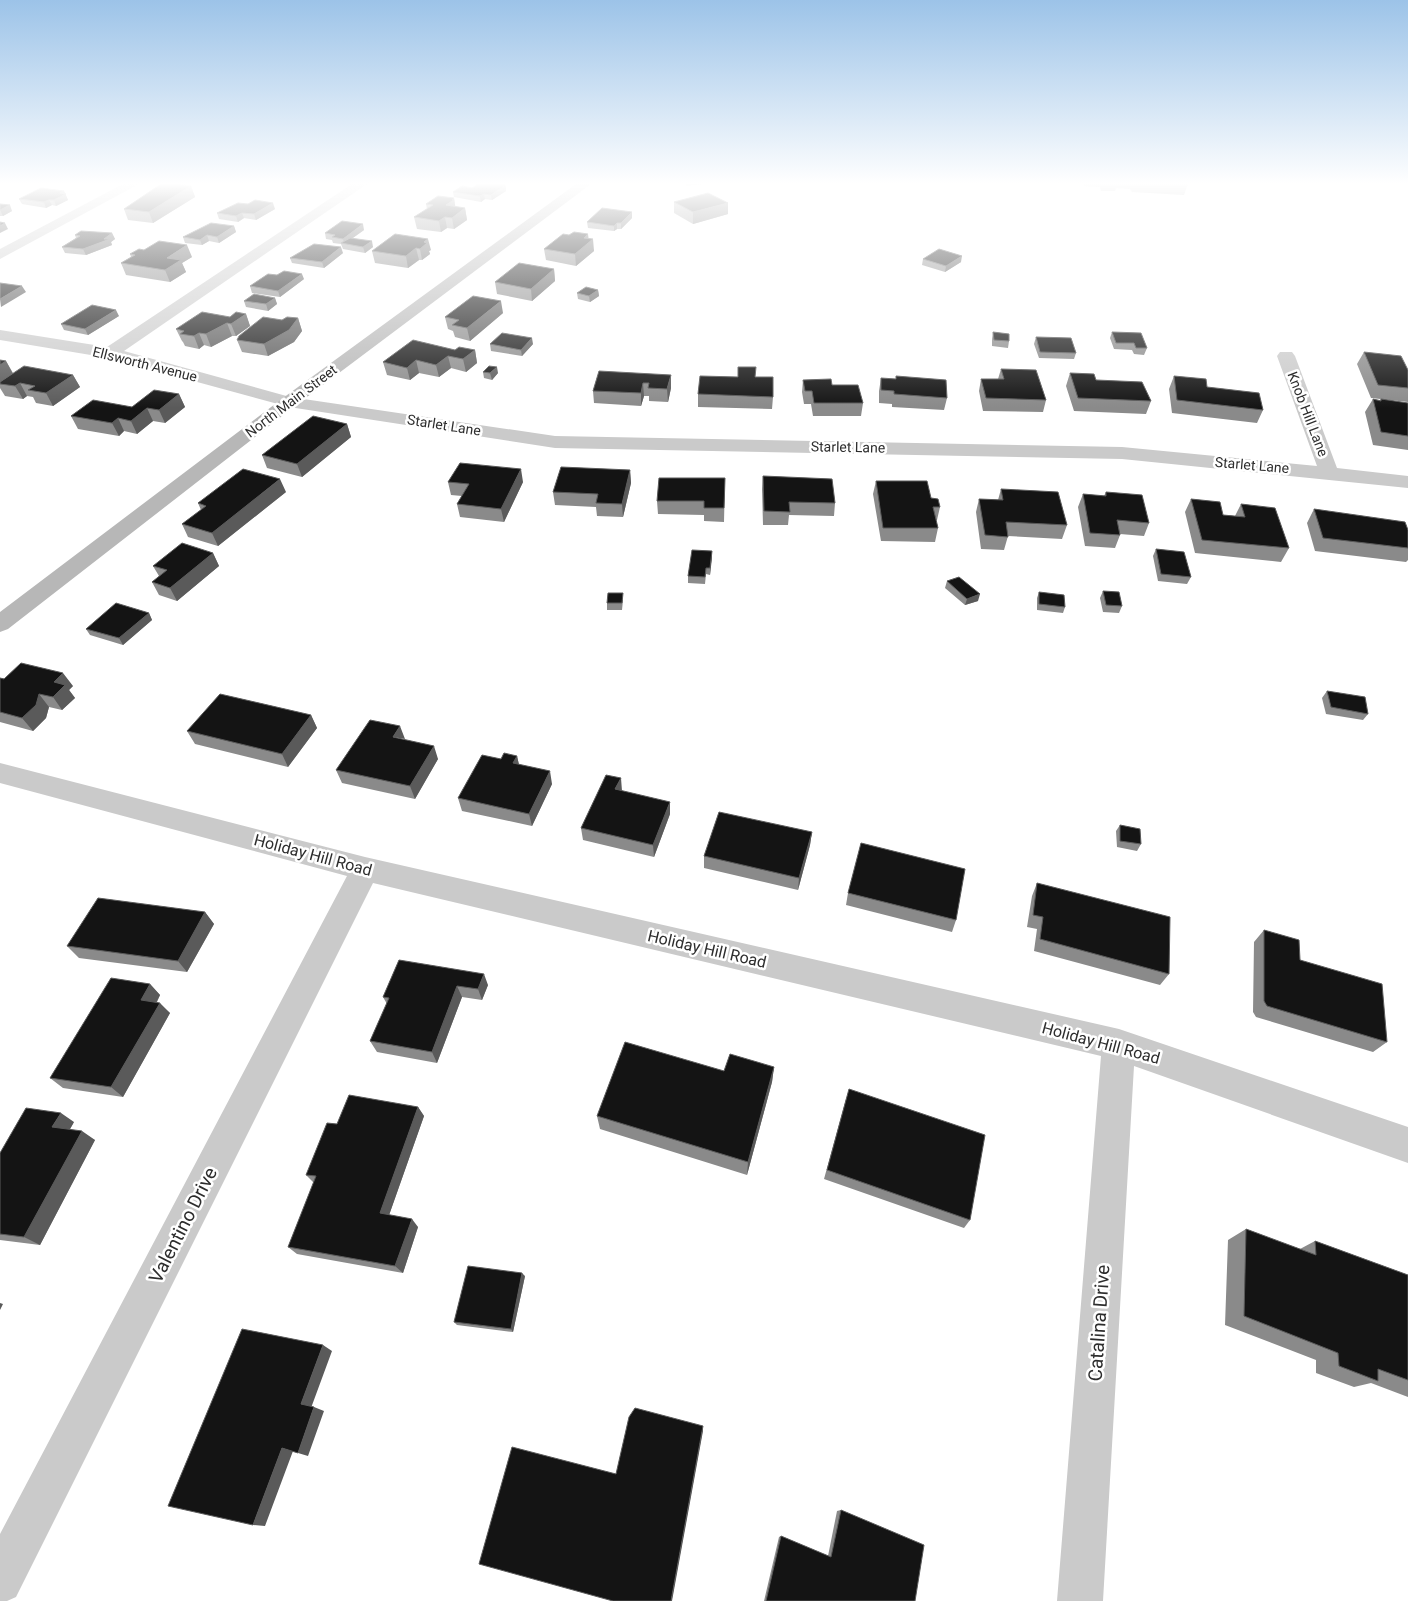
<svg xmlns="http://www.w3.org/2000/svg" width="1408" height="1601" font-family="Roboto,sans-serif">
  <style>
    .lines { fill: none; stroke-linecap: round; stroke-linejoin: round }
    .street { fill: #cacaca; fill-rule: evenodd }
    .secondary { fill: #b7b7b7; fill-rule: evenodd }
    .wall { fill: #8a8a8a }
    .shaded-wall { fill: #5a5a5a }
    .building { fill: #141414; stroke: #5a5a5a }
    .labels { text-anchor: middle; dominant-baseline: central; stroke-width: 5; stroke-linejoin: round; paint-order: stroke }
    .far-street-label { font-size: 14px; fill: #2d2d2d; stroke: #fff }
    .street-label { font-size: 16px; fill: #2d2d2d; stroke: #fff }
    .near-street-label { font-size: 19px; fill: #2d2d2d; stroke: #fff }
  </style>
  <rect width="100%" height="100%" fill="#fff"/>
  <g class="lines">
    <path class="street" d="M123 184H139L0 259V249Z
      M352 184H367L124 351 290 397 555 436 1122 447 1317 466 1277 356 1280 352H1292L1295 356 1337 468 1408 476V488L1122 459 555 448 289 407 109 358 0 340V330L107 347Z
      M0 763 365 857 1119 1029 1408 1127V1163L1134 1066 1103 1601H1057L1101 1056 373 883 16 1597 7 1601H0V1534L347 876 0 783Z"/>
    <path class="secondary" d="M576 184H591L295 406 8 629 0 632V612L283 398Z"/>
  </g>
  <path class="wall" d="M1084 184H1188L1184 195 1132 192 1130 189 1116 188 1115 191H1101L1100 187 1084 186Z
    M506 185V191L492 200 485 199 481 202 454 197 453 192 472 188Z
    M191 186 195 197 153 223 128 220 124 209Z
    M64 191 68 200 56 206 52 205 46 208 22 204 19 199Z
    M454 198 455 207 465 208 467 220 454 229 447 228 441 232 417 229 414 217 427 209 426 204Z
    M674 202 728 214 693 224 674 213Z
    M0 204 12 211 3 216H0Z
    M248 204 275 209 256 220 244 218 238 222 219 219 217 213Z
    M632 212V218L621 229H617L614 231 588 228 587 222Z
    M234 226 236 232 219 243 209 241 202 245 185 243 183 237Z
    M364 230 353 238 373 247 365 253 343 249 341 244 333 243 332 240 326 239 325 233Z
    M112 233 115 239 111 242 112 245 86 255 65 253 62 247 76 238 75 235Z
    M395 234 431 250 429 251 430 254 422 260H419L408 268 375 263 372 251Z
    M589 238 594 251 576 266 546 260 544 249Z
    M343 253 324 268 292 263 290 258Z
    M130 254 192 257 182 263 186 272 170 282 126 275 121 263 131 257Z
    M923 259 961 262 945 272 922 265Z
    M554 269 555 281 532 301 497 294 495 282Z
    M304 279 280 297 252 293 250 286Z
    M598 290 599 296 590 302 578 299 577 293Z
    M275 298 277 304 268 311 246 307 244 301Z
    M503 313 470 341 455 337 453 331 448 329 445 317Z
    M246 314 250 326 236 336H232L211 347 204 345 199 349 185 346 183 342 182 341 176 329 230 317Z
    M119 316 88 335 64 330 61 324Z
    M298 318 302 331 294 342 268 356 242 352 237 340 282 320Z
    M993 332 1009 341 1008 348 992 346V339Z
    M1112 332 1147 348 1144 355 1134 354 1132 350 1114 349 1110 338Z
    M1036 337 1076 353 1074 359 1039 358 1034 344Z
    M490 344H533L522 356 491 351Z
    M455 350H475L477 363 466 372 451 368 439 377 419 373 410 380 387 375 383 362Z
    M1364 352 1408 370V402L1371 398 1357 364Z
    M0 360 6 361 13 373 73 375 80 387 53 406 36 403 33 397 27 396 23 399 5 396 0 388Z
    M1001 369 1046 400 1043 412 983 411 979 391 981 379H998Z
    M599 371 671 388 668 402 649 401V396H644L641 406 594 403 593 391Z
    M483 372 498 373 492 380 484 378Z
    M1070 373 1096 380 1151 401 1146 414 1074 411 1066 386Z
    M1174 376 1207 387 1263 410 1257 423 1172 413 1169 389Z
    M755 377 773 397 772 409 698 407V394Z
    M881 378 947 398 944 410 892 407V404L879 403V391Z
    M803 380 832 385 863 403 861 416H813L811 404H804L802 392Z
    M179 394 185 407 165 423 153 421 137 434 124 431 119 436 78 429 71 416 132 407Z
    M1373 399 1380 400 1381 399 1408 403V450L1373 445 1365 412Z
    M347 424 351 437 302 477 267 468 262 455Z
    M630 470 631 483 623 517 597 516 596 507 555 505 553 492Z
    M763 476 835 503 834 516 789 515 788 525H763L762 489Z
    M725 478 724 522 704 521V515L658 514 657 501Z
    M876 481 940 507 937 520H936L938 528 935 542 881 541 873 494Z
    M448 482H523L504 522 460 517 457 504 462 496 451 495Z
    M1001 489 1067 525 1062 539 1008 536 1004 550 981 549 976 512 979 499 998 500Z
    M286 492 218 546 188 537 182 524 201 510 198 503Z
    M1106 492 1149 523 1144 536 1120 534V535L1115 548 1085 546 1078 507 1083 494 1104 496Z
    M1191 499 1223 515 1235 516 1241 504 1289 548 1281 562 1195 553 1185 512Z
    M1314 509 1408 530V560L1406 562 1315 551 1307 523Z
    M1156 549 1191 577 1187 584 1158 581 1153 556Z
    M712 551 710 575 706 574 705 584 688 583V576Z
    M213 553 219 566 177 601 159 595 152 582 159 576 153 566Z
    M947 581 978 601 965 605 945 588Z
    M1103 591 1122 606 1119 613 1103 612 1100 598Z
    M1039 592 1065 607 1063 613 1037 610V598Z
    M623 600 622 610H607V603Z
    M149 613 152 620 123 645 90 635 86 629Z
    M0 678 73 686 69 690 75 698 62 710 49 707 46 718 33 731 0 722Z
    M1327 691 1368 714 1363 720 1326 714 1322 698Z
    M311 715 317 728 288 767 195 744 187 731Z
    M405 740 438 759 415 799 342 783 336 770Z
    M517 756 519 765 552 784 532 826 462 811 458 798 501 759Z
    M622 791 670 814 654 857 583 840 581 828Z
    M1120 825 1141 844 1137 851 1117 847 1116 831Z
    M812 832 810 845 798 890 704 868V856Z
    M1037 883 1169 974 1160 985 1034 951 1037 929 1027 927 1032 896Z
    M848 893 956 920 952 932 846 905Z
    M205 912 214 924 187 972 79 958 67 946Z
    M1264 930 1300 960 1387 1042 1373 1052 1256 1017 1253 1012 1254 942Z
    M399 960 488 985 482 1000 462 997 437 1063 377 1052 370 1041 387 1004 383 997Z
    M150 984 160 995 157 1002 170 1013 123 1097 63 1088 50 1078Z
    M774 1067 772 1082 747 1175 600 1129 597 1116 724 1071Z
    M846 1099 970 1220 964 1228 824 1179Z
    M418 1107 424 1116 389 1215 418 1227 403 1273 297 1254 288 1247 314 1183 306 1175 337 1124Z
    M74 1122 70 1129 95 1140 40 1245 0 1240V1153Z
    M1246 1229 1300 1249 1315 1241 1408 1275V1397L1371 1383 1354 1387 1316 1373V1360L1225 1325 1228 1240Z
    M525 1276 513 1332 457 1325 454 1322Z
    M841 1510 915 1601H764L779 1537 781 1536 828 1556 837 1511Z"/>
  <path class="shaded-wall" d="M686 184H702L686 186Z
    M506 185V191L492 200 491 195Z
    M191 186 195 197 153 223 149 212Z
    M64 191 68 200 56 206 54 200 60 193Z
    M484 194 485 199 481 202 480 196Z
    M454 198 456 211 446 205Z
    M49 200 52 205 46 208 44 202Z
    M273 203 275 209 256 220 254 214Z
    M728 203V214L693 224V212Z
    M10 205 12 211 3 216 0 210Z
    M465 208 467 220 454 229 452 218Z
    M632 212V218L621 229V223Z
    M242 213 244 218 238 222 236 216Z
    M445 217 447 228 441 232 439 221Z
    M5 223 8 229 0 233V226Z
    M617 223V229L614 231V226Z
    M363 224 364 230 344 244 343 239Z
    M234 226 236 232 219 243 217 237Z
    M112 233 115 239 111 242 112 245 86 255 83 249Z
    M588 234 589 242 593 239 594 251 576 266 575 254 584 238Z
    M207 235 209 241 202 245 200 240Z
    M428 239 431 250 429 251 430 254 422 260 420 249 424 242Z
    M372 241 373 247 365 253 363 247Z
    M187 245 192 257 182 263 186 272 170 282 165 270 167 258Z
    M341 247 343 253 324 268 322 262Z
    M416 248 419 260 408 268 406 256Z
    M962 256 961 262 945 272 946 266Z
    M554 269 555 281 532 301 531 289Z
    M302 274 304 279 280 297 278 291Z
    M22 286 26 292 1 307 0 299Z
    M598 290 599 296 590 302 589 296Z
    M275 298 277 304 268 311 266 304Z
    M501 301 503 313 470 341 467 328Z
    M116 310 119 316 88 335 85 329Z
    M246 314 250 326 236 336 231 324Z
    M298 318 302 331 294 342 268 356 264 344Z
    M227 323 232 336 211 347 206 334Z
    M199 333 204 345 199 349 194 336Z
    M532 338 533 344 522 356 521 350Z
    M475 350 477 363 466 372 463 359Z
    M448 356 451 368 439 377 436 365Z
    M416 360 419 373 410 380 407 368Z
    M6 361 13 374 0 382V365Z
    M497 367 498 373 492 380 490 373Z
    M73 375 80 387 53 406 46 393Z
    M671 375V388L668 402 667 389Z
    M20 383 27 396 23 399 15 386Z
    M643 383 644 396 641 406V393Z
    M179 394 185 407 165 423 159 410Z
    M147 408 153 421 137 434 131 421Z
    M118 418 124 431 119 436 112 423Z
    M347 424 351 437 302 477 297 464Z
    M521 469 523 482 504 522 501 509Z
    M630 470 631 483 623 517 622 504Z
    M280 479 286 492 218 546 212 533Z
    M712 551V558L710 575V568Z
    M213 553 219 566 177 601 170 588Z
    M980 594 978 601 965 605 967 599Z
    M149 613 152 620 123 645 119 638Z
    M63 673 73 686 69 690 75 698 62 710 53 697 54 682Z
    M39 694 49 707 46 718 33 731 22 718Z
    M311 715 317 728 288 767 282 754Z
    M400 726 405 739 393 737Z
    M434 746 438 759 415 799 410 786Z
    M517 756 520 769 513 763Z
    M550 771 552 784 532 826 529 814Z
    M621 778 622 791 615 789Z
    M670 802V814L654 857 653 845Z
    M812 832 810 845 798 890 799 878Z
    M205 912 214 924 187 972 178 961Z
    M484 974 488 985 482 1000 478 989Z
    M150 984 160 995 152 1011 141 1000Z
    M457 986 462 997 437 1063 432 1052Z
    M160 1003 170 1013 123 1097 111 1087Z
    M774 1067 772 1082 747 1175 748 1162Z
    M418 1107 424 1116 387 1221 380 1213Z
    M61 1113 74 1122 66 1136 52 1127Z
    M82 1131 95 1140 40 1245 24 1237Z
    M412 1219 418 1227 403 1273 395 1266Z
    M522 1273 525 1276 513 1332 511 1329Z
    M0 1303 3 1304 0 1310Z
    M323 1345 332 1351 311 1408 301 1404Z
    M314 1407 324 1411 308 1456 298 1453Z
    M703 1426V1431L672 1601H671Z
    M282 1448 293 1451 265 1526 253 1525Z"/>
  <path class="building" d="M161 184H174L191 186 149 212 124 209Z
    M478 184H500L506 185 491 195 484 194 480 196 453 192 462 186 472 188Z
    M41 188 64 191 60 193 66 194 54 200H49L44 202 19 199Z
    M708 193 728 203 693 212 674 202Z
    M438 196 454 198 452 200H454L446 205 465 208 452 218 445 217 439 221 414 217 433 205 426 204Z
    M255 200 273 203 254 214 242 213 236 216 217 213 238 203 248 204Z
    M0 204 10 205 0 210Z
    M602 208 632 212 621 223H617L614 226 587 222Z
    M342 221 363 224 343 239 332 237 335 235 325 233Z
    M0 222 5 223 0 226Z
    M211 223 234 226 217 237 207 235 200 240 183 237Z
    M81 231 112 233 104 239H110L83 249 62 247 80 236 75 235Z
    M574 232 588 234 584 238 593 239 575 254 544 249 563 234 569 235Z
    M395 234 428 239 424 242 427 243 420 249 416 248 406 256 372 251Z
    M350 238 372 241 363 247 341 243Z
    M159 241 187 245 167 258 181 260 165 270 121 263 135 255 130 254 139 249 144 250Z
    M314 244 341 247 322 262 290 258Z
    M939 249 962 256 946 266 923 259Z
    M519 263 554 269 531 289 495 282Z
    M284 271 302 274 278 291 250 286 268 274 277 275Z
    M0 283 22 286 0 299Z
    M586 287 598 290 589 296 577 293Z
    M254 294 275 298 266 304 244 301Z
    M473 296 501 301 467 328 452 325 459 320 445 317Z
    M92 305 116 310 85 329 61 324Z
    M202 312 230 317 236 312 246 314 231 324 227 323 206 334 199 333 194 336 180 334 184 331 176 329Z
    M263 317 282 320 287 317 298 318 289 330 264 344 237 340 239 336Z
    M993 332 1009 334V341L994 340Z
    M1112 332 1141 333 1147 348H1136L1134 343H1116Z
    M502 333 532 338 521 350 490 344Z
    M1036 337 1071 338 1076 353 1040 352Z
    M413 340 455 350 459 347 475 350 463 359 448 356 436 365 416 360 407 368 383 362Z
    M1364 352 1401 356 1408 370V388L1378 385Z
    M0 360 6 361 0 365Z
    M24 366 73 375 46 393 28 390 35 386 20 383 15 386 0 384V382Z
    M489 366 497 367 490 373 483 372Z
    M738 367H756L755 377H773V397L698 394 700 376 738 377Z
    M1001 369 1036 370 1046 400 986 398 981 379H1004Z
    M599 371 671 375 667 389 648 388 649 383H643L641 393 593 391Z
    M1070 373 1094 374 1096 380 1142 382 1151 401 1078 398Z
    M896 376 946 380 947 398 894 394V391L881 390V378L896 379Z
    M1174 376 1206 379 1207 387 1259 393 1263 410 1177 400Z
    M831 379 832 385H858L863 403H814L812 391H805L803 380Z
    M154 390 179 394 159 410 147 408 131 421 118 418 112 423 71 416 93 400 132 407Z
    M1373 399 1381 401V399L1408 403V436L1381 432Z
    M313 416 347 424 297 464 262 455Z
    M460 463 521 469 501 509 457 504 469 484 448 482Z
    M561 467 630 470 622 504 596 503 598 494 553 492Z
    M243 469 280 479 212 533 182 524 206 506 198 503Z
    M763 476 832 479 835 503 789 502 790 512 764 511Z
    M659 478H725L724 508H704V501H657Z
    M876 481H927L931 498 938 499 940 507H933L938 528H883Z
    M1001 489 1058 492 1067 525 1006 522 1008 537 985 535 979 499 1003 500Z
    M1106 492 1142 495 1149 523 1117 520 1120 535 1090 533 1083 494 1106 496Z
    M1191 499 1220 502 1223 515 1245 517 1241 504 1275 508 1289 548 1202 540Z
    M1314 509 1405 522 1408 530V548L1323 538Z
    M182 543 213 553 170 588 152 582 167 570 153 566Z
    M1156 549 1184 552 1191 577 1161 574Z
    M692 550 712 551 710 568H706L705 577 688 576Z
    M959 577 980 594 967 599 947 581Z
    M1103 591 1119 592 1122 606 1106 605Z
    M1039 592 1064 595 1065 607 1039 604Z
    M608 593H623L622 603H607Z
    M116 603 149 613 119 638 86 629Z
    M21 663 63 673 54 682 65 685 53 697 39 694 36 705 22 718 0 712V678L4 679Z
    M1327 691 1365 697 1368 714 1331 707Z
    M220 694 311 715 282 754 187 731Z
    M370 720 400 726 393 737 434 746 410 786 336 770Z
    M504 753 517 756 513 763 550 771 529 814 458 798 482 755 501 759Z
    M606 775 621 778 615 789 670 802 653 845 581 828Z
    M719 812 812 832 799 878 704 856Z
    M1120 825 1140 829 1141 844 1120 841Z
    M861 843 965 869 956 920 848 893Z
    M1037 883 1170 917 1169 974 1040 939 1043 917 1033 915Z
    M98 898 205 912 178 961 67 946Z
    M1264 930 1299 940 1300 960 1382 984 1387 1042 1267 1006 1264 1001Z
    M399 960 484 974 478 989 457 986 432 1052 370 1041 389 998 383 997Z
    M111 978 150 984 141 1000 160 1003 111 1087 50 1078Z
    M625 1042 724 1071 730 1054 774 1067 748 1162 597 1116Z
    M849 1089 985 1135 970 1220 827 1170Z
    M349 1095 418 1107 380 1213 412 1219 395 1266 288 1247 316 1176 306 1175 327 1123 337 1124Z
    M26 1108 61 1113 52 1127 82 1131 24 1237 0 1234V1153Z
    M1246 1229 1316 1255 1315 1241 1408 1275V1380L1378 1369V1381L1339 1366 1338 1353 1244 1316Z
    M468 1266 522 1273 511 1329 454 1322Z
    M242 1329 323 1345 301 1404 314 1407 298 1453 282 1448 253 1525 168 1506Z
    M635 1408 703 1426 671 1601H613L479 1564 512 1447 616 1474 629 1417Z
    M841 1510 924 1545 915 1601H766L781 1536 831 1557Z"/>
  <linearGradient id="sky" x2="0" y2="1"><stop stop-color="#9cc3e8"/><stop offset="0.45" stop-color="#fff"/><stop offset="1" stop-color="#fff" stop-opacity="0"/></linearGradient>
  <rect width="1408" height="408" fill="url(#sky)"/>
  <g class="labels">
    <g class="far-street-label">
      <text transform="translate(145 364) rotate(14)">Ellsworth Avenue</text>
      <text transform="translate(291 401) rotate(-37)">North Main Street</text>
      <text transform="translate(1308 414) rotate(69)">Knob Hill Lane</text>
      <text transform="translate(444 425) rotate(9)">Starlet Lane</text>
      <text transform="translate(848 447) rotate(1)">Starlet Lane</text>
      <text transform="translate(1252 465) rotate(5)">Starlet Lane</text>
    </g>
    <g class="street-label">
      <text transform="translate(313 855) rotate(15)">Holiday Hill Road</text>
      <text transform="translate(707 949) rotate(13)">Holiday Hill Road</text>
      <text transform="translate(1101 1043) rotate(15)">Holiday Hill Road</text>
    </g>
    <g class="near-street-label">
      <text transform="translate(183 1225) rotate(-63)">Valentino Drive</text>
      <text transform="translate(1099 1323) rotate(-86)">Catalina Drive</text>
    </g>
  </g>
</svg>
